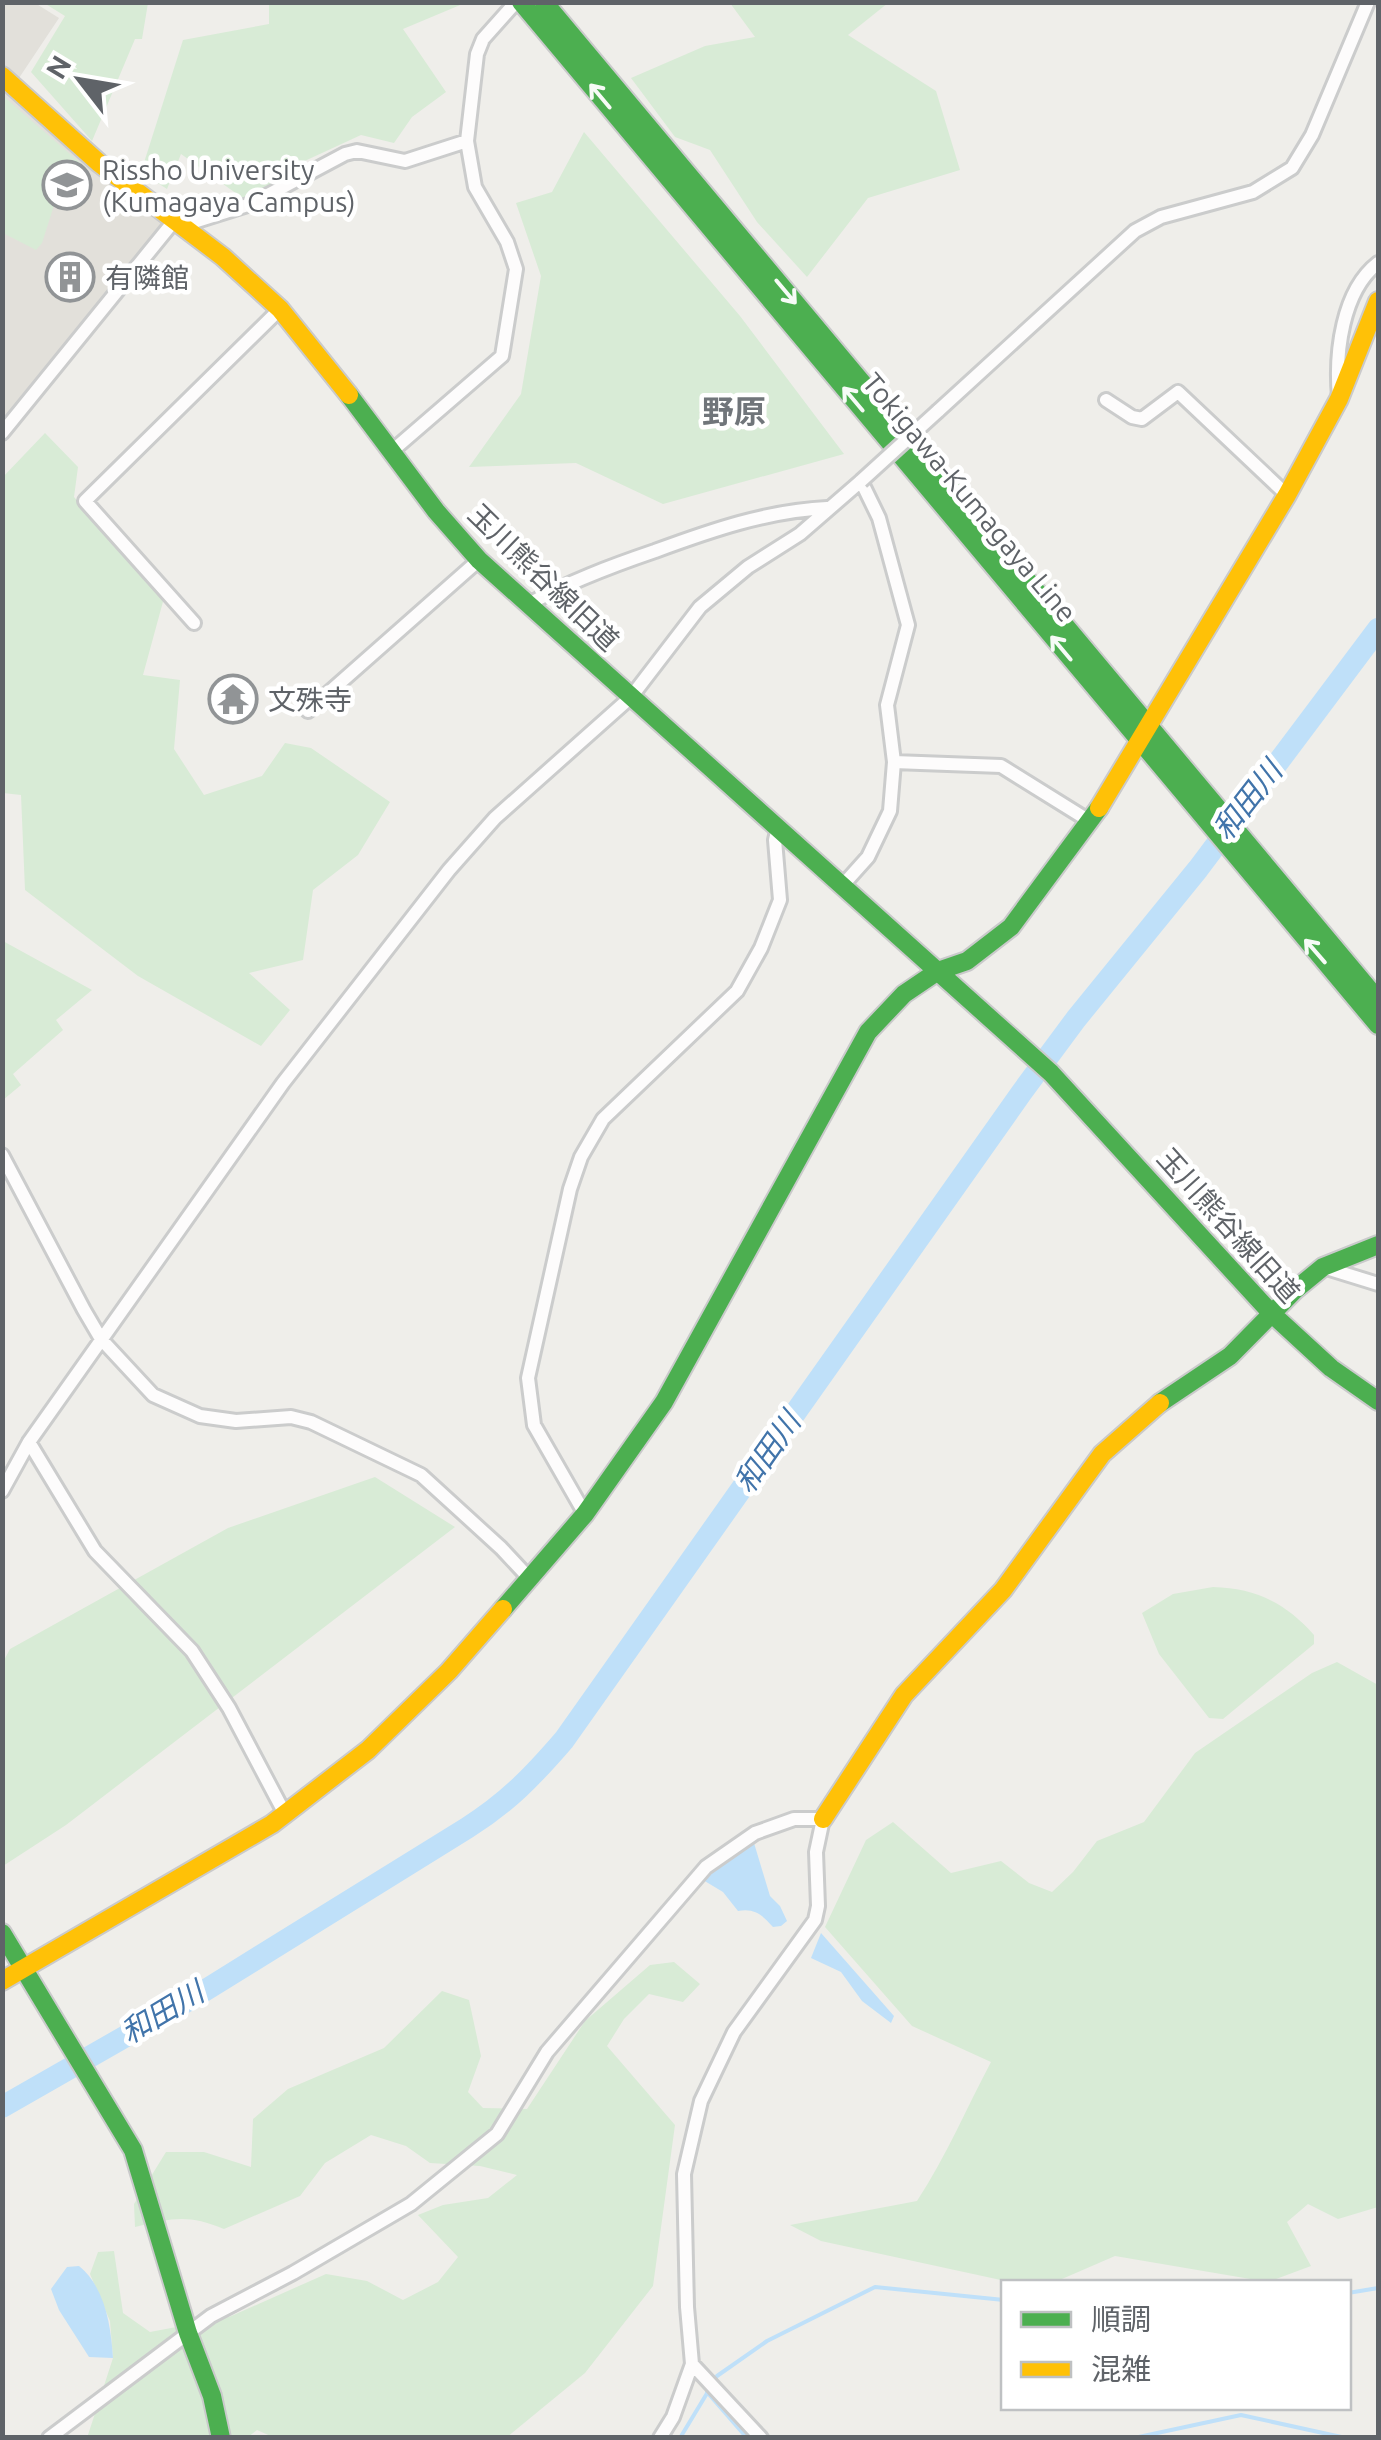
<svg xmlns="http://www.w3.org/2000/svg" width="1381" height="2440" font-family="Ubuntu,'Noto Sans JP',sans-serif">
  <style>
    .education { fill: #e2e0da }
    .green { fill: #d8ebd6 }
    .water { fill: #bfe0f9 }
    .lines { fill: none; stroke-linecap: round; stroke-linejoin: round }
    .stream { stroke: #bfe0f9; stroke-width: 4 }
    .river { stroke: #bfe0f9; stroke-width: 22 }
    .street-casing { stroke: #cbcccc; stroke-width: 18 }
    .fast-casing { stroke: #cacacb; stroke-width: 22 }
    .slow-casing { stroke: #cacacb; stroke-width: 22 }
    .street { stroke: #fdfcfc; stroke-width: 12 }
    .fast { stroke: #4caf50; stroke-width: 18 }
    .slow { stroke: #ffc107; stroke-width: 18 }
    .street-bridge-casing { stroke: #cbcccc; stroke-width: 18; stroke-linecap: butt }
    .street-bridge { stroke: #fdfcfc; stroke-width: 12 }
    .oneway { stroke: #f6fbf6 }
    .labels { text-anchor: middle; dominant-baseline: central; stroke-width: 9; stroke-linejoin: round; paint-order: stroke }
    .poi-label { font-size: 28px; fill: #5f6368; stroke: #fff; text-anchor: start }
    .street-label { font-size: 28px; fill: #5f6368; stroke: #fff }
    .water-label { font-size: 30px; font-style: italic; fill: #4174aa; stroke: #fff }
    .quarter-label { font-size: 32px; font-weight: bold; fill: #70757a; stroke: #fff }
  </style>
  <rect width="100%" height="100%" fill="#efeeea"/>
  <path class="education" d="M3 3H35L59 18 13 87 180 221 3 438Z"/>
  <path class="green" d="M44 3H148L142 39H135L92 141 31 72 65 16Z
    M269 3H465L403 29 446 92 412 117 394 143 361 135 296 165 251 204 181 154 167 189 141 172 183 40 269 24Z
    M730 3H888L848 35 936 91 960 170 868 198 807 277 757 222 710 150 675 137 631 78 705 46 755 37Z
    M2 95 86 168 71 192 46 191 56 199 42 243 36 250 3 233Z
    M584 132 740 316 844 454 663 504 576 463 469 467 521 394 541 276 516 203 552 192Z
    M45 433 78 467 74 497 164 598 143 675 180 680 174 749 204 795 262 776 285 743 311 748 390 802 358 855 313 890 303 960 249 973 290 1010 261 1046 138 976 25 890 21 795 3 793 2 478Z
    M3 941 92 990 56 1020 63 1030 13 1074 21 1085 3 1100Z
    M375 1477 455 1527 66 1825 3 1866 2 1664 10 1649 228 1528Z
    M1213 1587C1255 1588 1286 1603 1314 1635V1644L1223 1719 1209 1718 1159 1654 1142 1613 1173 1594Z
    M1337 1662 1378 1685V2207L1338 2219 1308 2204 1287 2222 1311 2266 1268 2282 1115 2256 1055 2282H1010L821 2241 790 2225 917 2201C946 2157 966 2109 991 2062L912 2026 825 1927 866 1840 893 1822 951 1873 1001 1861 1029 1883 1052 1892 1073 1872 1097 1841 1144 1822 1195 1753 1312 1673Z
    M674 1962 700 1984 683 2002 649 1994 624 2019 607 2046 675 2125 653 2286 585 2373 507 2437 275 2438 257 2430 247 2438H87L113 2358 110 2321 90 2274 98 2252 114 2251 123 2313 150 2332 229 2317 326 2274 367 2281 403 2300 438 2282 458 2257 418 2215 443 2205 488 2198 517 2175 480 2166 430 2163 406 2146 371 2135 325 2163 300 2196 224 2229C188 2214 173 2218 135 2227L134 2204 166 2152H204L251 2167 253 2119 288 2089 384 2048 442 1991 469 2000 481 2056 468 2092 483 2108 527 2109 585 2021 650 1965Z"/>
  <path class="water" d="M754 1843 770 1896 780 1906 787 1921 781 1926 773 1927C762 1915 755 1908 738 1911L723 1892 703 1880 724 1861Z
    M821 1933 894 2016 891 2023 862 2001 841 1972 811 1958Z
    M79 2266C105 2287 111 2326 113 2358L89 2357 59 2310 51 2289 67 2267Z"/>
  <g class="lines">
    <path class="stream" d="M1348 2293 1378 2288
      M713 2382 717 2376 767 2341 875 2287 1004 2300
      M707 2392 747 2438
      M680 2438 709 2390
      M1134 2438 1241 2415 1346 2438"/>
    <path class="river" d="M2 2107 196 1996 467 1828C507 1803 533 1776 564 1740L1022 1092 1076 1019 1198 869 1378 629"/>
    <g class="street-casing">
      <path id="street" d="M181 226 251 204 345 154 357 151 405 161 467 141
        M1339 397C1335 353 1342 291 1378 263
        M1106 400 1132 417 1142 419 1178 392 1287 495
        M938 411 1135 231 1161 217 1253 192 1292 168 1312 135 1368 2
        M2 433 174 221
        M392 451 502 356 516 269 507 242 475 187 467 141 477 54 483 39 516 2
        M527 605C568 582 611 566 655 551 712 530 767 511 827 508
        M194 623 85 501 280 309
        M308 711 479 560
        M894 762 1001 766 1091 822
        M2 1155 84 1310 101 1339 153 1395 200 1416 236 1421 291 1417 311 1422 421 1475 501 1548 529 1578
        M1323 1267 1378 1284
        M29 1442 95 1551 192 1651 229 1708 285 1814
        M2 1491 29 1442 283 1083 449 870 495 818 631 697 700 607 748 567 800 534 861 481 879 518 908 625 887 705 894 762 890 811 868 857 842 886
        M585 1514 534 1425 528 1378 570 1189 581 1157 603 1119 737 991 761 948 780 900 775 840 778 827
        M692 2364 761 2438
        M49 2438 211 2316 293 2273 411 2204 497 2134 547 2052 706 1867 755 1833 794 1819H823L816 1852 818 1906 815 1920 734 2032 701 2101 684 2174 687 2307 692 2364 673 2417 660 2438"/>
    </g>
    <g class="fast-casing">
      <path id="fast" d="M521 2 1378 1025
        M544 2 1378 1000
        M349 395 436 511 479 560 1051 1073 1271 1313 1331 1368 1378 1401
        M1160 1403 1230 1356 1295 1290 1323 1267 1378 1245
        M503 1609 585 1514 664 1402 868 1032 904 994 938 971 967 961 1011 927 1099 808
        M2 1933 133 2150 188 2333 212 2396 221 2438"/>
    </g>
    <g class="slow-casing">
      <path id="slow" d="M2 76 99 163 223 257 280 309 349 395
        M1099 808 1287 495 1339 399 1378 301
        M823 1819 904 1695 1003 1590 1102 1454 1160 1403
        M2 1981 272 1824 368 1750 449 1671 503 1609"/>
    </g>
    <use href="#street" class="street"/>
    <use href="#fast" class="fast"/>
    <use href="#slow" class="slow"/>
    <g class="street-bridge-casing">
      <path id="street-bridge" d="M861 481 938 411"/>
    </g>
    <use href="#street-bridge" class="street-bridge"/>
  </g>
  <defs><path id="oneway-shaft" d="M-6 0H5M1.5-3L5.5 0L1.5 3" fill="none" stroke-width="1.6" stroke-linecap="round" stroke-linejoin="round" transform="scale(2.5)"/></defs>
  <g class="oneway">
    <use href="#oneway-shaft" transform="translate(600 96) rotate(-130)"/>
    <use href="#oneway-shaft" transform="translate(786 292) rotate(50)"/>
    <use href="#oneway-shaft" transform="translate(853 399) rotate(-130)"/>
    <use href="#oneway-shaft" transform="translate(1061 648) rotate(-130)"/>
    <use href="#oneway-shaft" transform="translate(1315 951) rotate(-131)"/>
  </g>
  <defs>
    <g id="university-ring" transform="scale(2.5)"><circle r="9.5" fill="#fff" stroke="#919496" stroke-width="1.5"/><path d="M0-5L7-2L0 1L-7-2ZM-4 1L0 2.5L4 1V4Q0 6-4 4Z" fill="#919496"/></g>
    <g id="building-ring" transform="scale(2.5)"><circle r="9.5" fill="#fff" stroke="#919496" stroke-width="1.5"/><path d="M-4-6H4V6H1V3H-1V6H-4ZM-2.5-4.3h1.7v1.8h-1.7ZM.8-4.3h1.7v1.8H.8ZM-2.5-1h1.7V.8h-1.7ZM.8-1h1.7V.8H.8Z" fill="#919496"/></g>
    <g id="temple-ring" transform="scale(2.5)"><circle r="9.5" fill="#fff" stroke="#919496" stroke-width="1.5"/><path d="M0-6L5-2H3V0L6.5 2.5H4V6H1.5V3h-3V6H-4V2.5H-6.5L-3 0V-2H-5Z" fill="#919496"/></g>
  </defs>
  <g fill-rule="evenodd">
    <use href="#university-ring" x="67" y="185"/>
    <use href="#building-ring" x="70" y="277"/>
    <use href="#temple-ring" x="233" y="699"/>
  </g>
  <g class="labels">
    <g class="poi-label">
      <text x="102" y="169">Rissho University<tspan x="102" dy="32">(Kumagaya Campus)</tspan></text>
      <text x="105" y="277">有隣館</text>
      <text x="268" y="699">文殊寺</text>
    </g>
    <g class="street-label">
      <text transform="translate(970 497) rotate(50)">Tokigawa-Kumagaya Line</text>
      <text transform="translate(544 577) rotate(44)">玉川熊谷線旧道</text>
      <text transform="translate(1229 1225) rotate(48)">玉川熊谷線旧道</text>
    </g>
    <g class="water-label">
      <text transform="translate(1247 800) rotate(-52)">和田川</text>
      <text transform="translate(767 1452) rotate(-55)">和田川</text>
      <text transform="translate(162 2012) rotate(-31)">和田川</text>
    </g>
    <g class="quarter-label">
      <text x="734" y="411">野原</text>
    </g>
  </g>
  <rect width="1381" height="2440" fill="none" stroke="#5f6368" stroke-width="10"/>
  <rect x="1001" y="2280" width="350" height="130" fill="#ffffff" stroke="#bfc1c3" stroke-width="2.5"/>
  <rect x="1021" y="2312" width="50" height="15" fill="#4caf50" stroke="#bfc1c3" stroke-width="2.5"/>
  <text x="1091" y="2330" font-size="30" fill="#5f6368">順調</text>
  <rect x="1021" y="2362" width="50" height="15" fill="#ffc107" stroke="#bfc1c3" stroke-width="2.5"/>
  <text x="1091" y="2380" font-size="30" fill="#5f6368">混雑</text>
  <g transform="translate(80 80) rotate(301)" stroke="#ffffff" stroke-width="8" paint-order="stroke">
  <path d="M0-8L18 38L0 25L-18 38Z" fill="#5f6368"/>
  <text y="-15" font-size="28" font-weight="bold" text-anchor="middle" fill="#5f6368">N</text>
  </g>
</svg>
